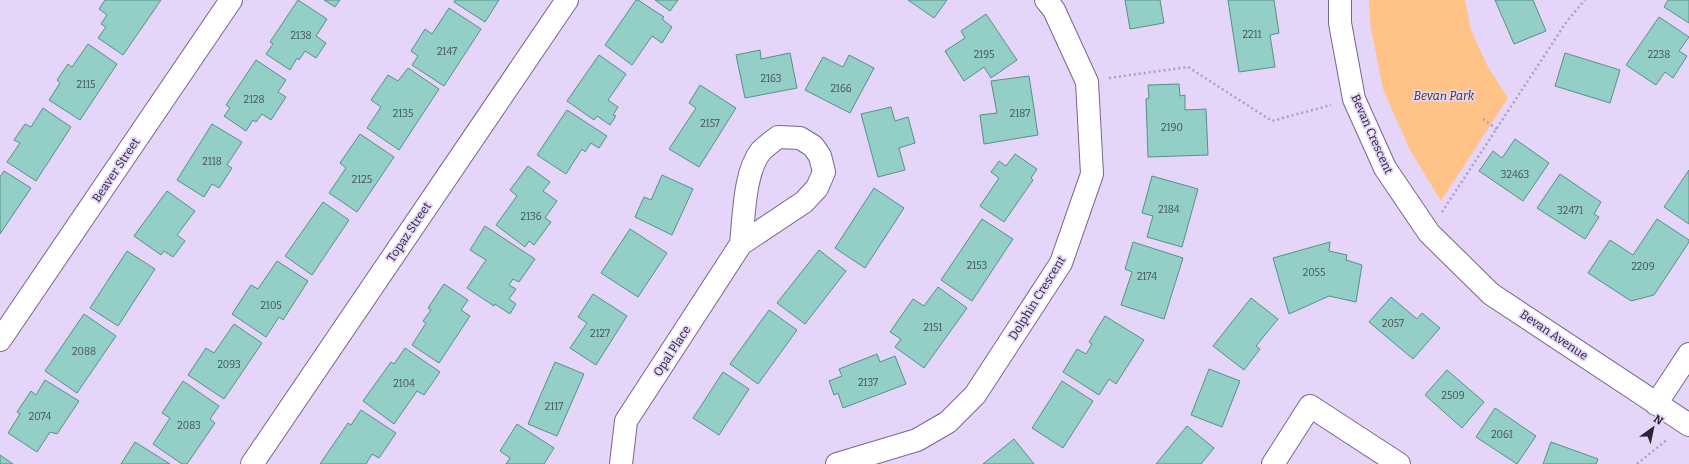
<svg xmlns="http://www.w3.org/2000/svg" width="1689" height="464" font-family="Bitter,serif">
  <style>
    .green { fill: #ffc287 }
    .building { fill: #93cfc6; stroke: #569088 }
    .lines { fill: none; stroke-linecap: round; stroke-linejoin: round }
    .minor-casing { stroke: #78678e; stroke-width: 24 }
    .path { stroke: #ac9fbd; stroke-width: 2.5; stroke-dasharray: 2 3; stroke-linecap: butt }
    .minor { stroke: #fff; stroke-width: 22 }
    .labels { text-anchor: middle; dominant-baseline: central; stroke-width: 3.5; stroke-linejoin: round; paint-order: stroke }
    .number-label { font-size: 10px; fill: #454f58 }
    .park-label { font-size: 12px; font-style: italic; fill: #522e01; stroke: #e5d6f9 }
    .street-label { font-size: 12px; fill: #2b2434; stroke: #e5d6f9 }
  </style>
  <rect width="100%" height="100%" fill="#e5d6f9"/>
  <path class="green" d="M1369 0H1465L1471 30 1488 67 1508 98 1441 201 1410 150 1383 89 1370 23Z"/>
  <path class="building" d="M105 0H161L123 55 98 38 106 27 101 24 107 15 99 9Z
    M298 0 327 19 316 36 326 43 316 58 305 51 299 60 297 58 290 70 266 54 273 44 270 42Z
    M324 0H340L335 7Z
    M455 0H499L485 22 454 2Z
    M636 0H638L664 17 662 19 672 27 662 43 652 36 632 65 605 45Z
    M655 0H678L670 11Z
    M908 0H947L934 18Z
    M1125 0H1160L1164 23 1130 29Z
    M1228 0H1274L1279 33 1270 35 1275 67 1239 72Z
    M1495 0H1533L1546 31 1514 44Z
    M1668 0H1689V23L1664 7Z
    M449 8 481 29 444 86 412 65 418 56 411 51 425 29 432 34Z
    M986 14 1017 60 991 78 984 67 964 81 945 51 965 38 961 31Z
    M1659 17 1689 37 1679 51 1687 56 1673 78 1665 72 1656 85 1626 65Z
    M88 44 117 64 80 120 49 100 60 83 57 80 68 64 72 67Z
    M760 50 761 59 790 53 797 88 745 98 736 55Z
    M1565 53 1620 70 1610 103 1555 86Z
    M599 55 626 74 608 100 618 107 613 115 616 116 610 125 597 116 594 120 567 101Z
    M849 55 874 68 850 113 805 90 823 57 843 67Z
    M256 60 286 80 278 92 286 97 271 120 262 114 256 122 253 120 246 131 224 116 230 108 226 105Z
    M408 68 439 89 399 150 367 128 381 107 371 100 388 75 398 81Z
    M1029 76 1038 135 984 144 980 115 997 113 991 81Z
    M1179 84 1180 96 1185 95V110L1206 109 1208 155 1148 157 1146 99 1149 98 1148 85Z
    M700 85 736 108 699 167 669 149 696 108 689 103Z
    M891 107 895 121 908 117 915 143 899 148 905 170 878 177 861 114Z
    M43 108 71 127 36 181 7 162 20 143 14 140 25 124 31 127Z
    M567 110 607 136 599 148 591 143 585 152 582 149 566 174 537 155Z
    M212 124 242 142 227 165 232 168 219 188 212 184 204 197 177 180Z
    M360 134 394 157 357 212 329 193 346 168 340 163Z
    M1515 139 1549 163 1523 201 1479 171 1493 151 1502 158Z
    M1015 154 1037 169 1031 178 1033 180 1004 222 980 206 999 178 991 172 999 161 1006 166Z
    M528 166 550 182 543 191 557 201 545 218 551 222 534 245 529 241 525 247 496 225 517 196 510 190Z
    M1689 170V224L1664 207Z
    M4 171 31 188 0 234V177Z
    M1560 174 1601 202 1594 214 1599 217 1585 239 1537 208Z
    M662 175 693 189 672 235 635 217 644 197 651 200Z
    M1152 176 1198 189 1182 247 1147 237 1153 216 1142 213Z
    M874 188 904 208 865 268 835 248Z
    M167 191 195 211 177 235 185 241 173 257 164 251 161 255 134 236Z
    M323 202 349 220 312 275 285 256Z
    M982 219 1013 239 972 301 941 280Z
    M1657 219 1689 240V242L1654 295 1631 301 1588 273 1610 240 1633 255Z
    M485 226 535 259 519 282 513 279 509 285 516 289 509 299 516 304 510 314 495 304 494 306 467 288 486 260 470 250Z
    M630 229 667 253 638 297 601 273Z
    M1133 242 1183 258 1164 319 1121 305 1132 272 1125 269Z
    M1330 242 1329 251 1347 255 1346 260 1362 265 1356 302 1329 296 1289 314 1273 258Z
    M819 250 846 271 805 324 777 303Z
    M127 251 155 269 118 326 90 308Z
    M277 261 308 281 283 320 279 317 266 337 232 314 251 285 258 289Z
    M444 284 468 300 461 310 470 316 439 363 412 345 426 323 423 321 431 310 428 308Z
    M938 287 967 308 924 368 895 347 901 339 890 332 913 299 924 306Z
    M593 294 627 316 596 365 570 348 587 323 578 317Z
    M1391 297 1417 319 1422 313 1440 328 1413 359 1369 322Z
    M1251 298 1278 319 1256 346 1260 349 1244 370 1213 346Z
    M769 310 797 330 758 384 730 364Z
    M84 314 116 336 77 393 45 371Z
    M1105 316 1144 340 1116 384 1109 379 1099 395 1063 372 1077 349 1086 354 1092 344 1089 342Z
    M234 324 262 343 224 399 188 375 206 348 214 353Z
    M405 348 440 372 424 395 417 391 394 424 363 401 391 362 394 364Z
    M877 354 880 362 895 356 906 384 843 408 838 393 834 395 829 381 842 376 839 369Z
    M555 362 584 374 557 436 528 424Z
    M1209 369 1240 381 1222 427 1191 415Z
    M1447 370 1484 402 1462 428 1425 395Z
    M723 372 749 389 719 435 693 418Z
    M45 380 79 401 57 434 50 432 37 452 8 433 20 414 17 412 31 391 36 395Z
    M183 381 219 406 210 419 215 423 187 464H182L153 444 170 418 162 413Z
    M1062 381 1093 401 1063 448 1032 428Z
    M1495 408 1536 436 1517 464 1476 437Z
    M361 410 396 433 379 458 372 454 366 464H320L348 423 351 425Z
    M517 424 554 448 544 464H506L510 458 500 451Z
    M1187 426 1214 448 1201 464H1156Z
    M1014 439 1034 464H983Z
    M135 442 170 464H121Z
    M1551 442 1598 459 1596 464H1543Z
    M0 455 13 464H0Z"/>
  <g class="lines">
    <g class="minor-casing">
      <path id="minor" d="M1340 0V23L1354 99 1385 168 1429 233 1491 294 1689 425
        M0 340 231 0
        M1656 404 1689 354
        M252 464 567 0
        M621 464 626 421 741 244 804 202 817 188 824 172 820 156 813 146 800 138 778 137C773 141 766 146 761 151 744 172 744 217 741 244
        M837 464 917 440 948 422 975 395 1061 263 1092 174 1087 82 1054 10 1046 0
        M1273 464 1310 406 1399 464"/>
    </g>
    <path class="path" d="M1109 78 1188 67 1272 121 1331 105
      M1483 119 1497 129
      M1442 212 1567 21 1585 0
      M1637 464 1668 439"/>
    <use href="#minor" class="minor"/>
  </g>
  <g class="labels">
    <g class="number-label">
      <text x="1252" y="35">2211</text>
      <text x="301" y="36">2138</text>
      <text x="447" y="52">2147</text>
      <text x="984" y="55">2195</text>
      <text x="1659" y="55">2238</text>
      <text x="771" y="79">2163</text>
      <text x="86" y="85">2115</text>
      <text x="841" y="89">2166</text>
      <text x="254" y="100">2128</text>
      <text x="403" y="114">2135</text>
      <text x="1020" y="114">2187</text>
      <text x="710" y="124">2157</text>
      <text x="1172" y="128">2190</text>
      <text x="212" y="162">2118</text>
      <text x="1515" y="175">32463</text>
      <text x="362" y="180">2125</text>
      <text x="1169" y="210">2184</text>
      <text x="1570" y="211">32471</text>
      <text x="531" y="217">2136</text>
      <text x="977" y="266">2153</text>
      <text x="1643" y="267">2209</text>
      <text x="1314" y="273">2055</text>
      <text x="1147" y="277">2174</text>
      <text x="271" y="306">2105</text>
      <text x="1393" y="324">2057</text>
      <text x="933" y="328">2151</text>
      <text x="600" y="334">2127</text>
      <text x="84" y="352">2088</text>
      <text x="229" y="365">2093</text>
      <text x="868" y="383">2137</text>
      <text x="404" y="384">2104</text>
      <text x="1453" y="396">2509</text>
      <text x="554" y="407">2117</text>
      <text x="40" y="417">2074</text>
      <text x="189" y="426">2083</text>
      <text x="1502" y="435">2061</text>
    </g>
    <g class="park-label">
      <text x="1444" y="96">Bevan Park</text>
    </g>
    <g class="street-label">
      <text transform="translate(1372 134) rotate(66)">Bevan Crescent</text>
      <text transform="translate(116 170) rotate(-56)">Beaver Street</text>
      <text transform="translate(409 232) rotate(-56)">Topaz Street</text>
      <text transform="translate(1037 298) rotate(-58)">Dolphin Crescent</text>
      <text transform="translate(1554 335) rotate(34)">Bevan Avenue</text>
      <text transform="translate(672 351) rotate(-57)">Opal Place</text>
    </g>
  </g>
  <g transform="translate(1653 428) rotate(33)" stroke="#e5d6f9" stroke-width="3" paint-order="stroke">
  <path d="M0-3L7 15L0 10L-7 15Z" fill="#2b2434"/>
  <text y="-6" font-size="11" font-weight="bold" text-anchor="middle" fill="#2b2434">N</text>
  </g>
</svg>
